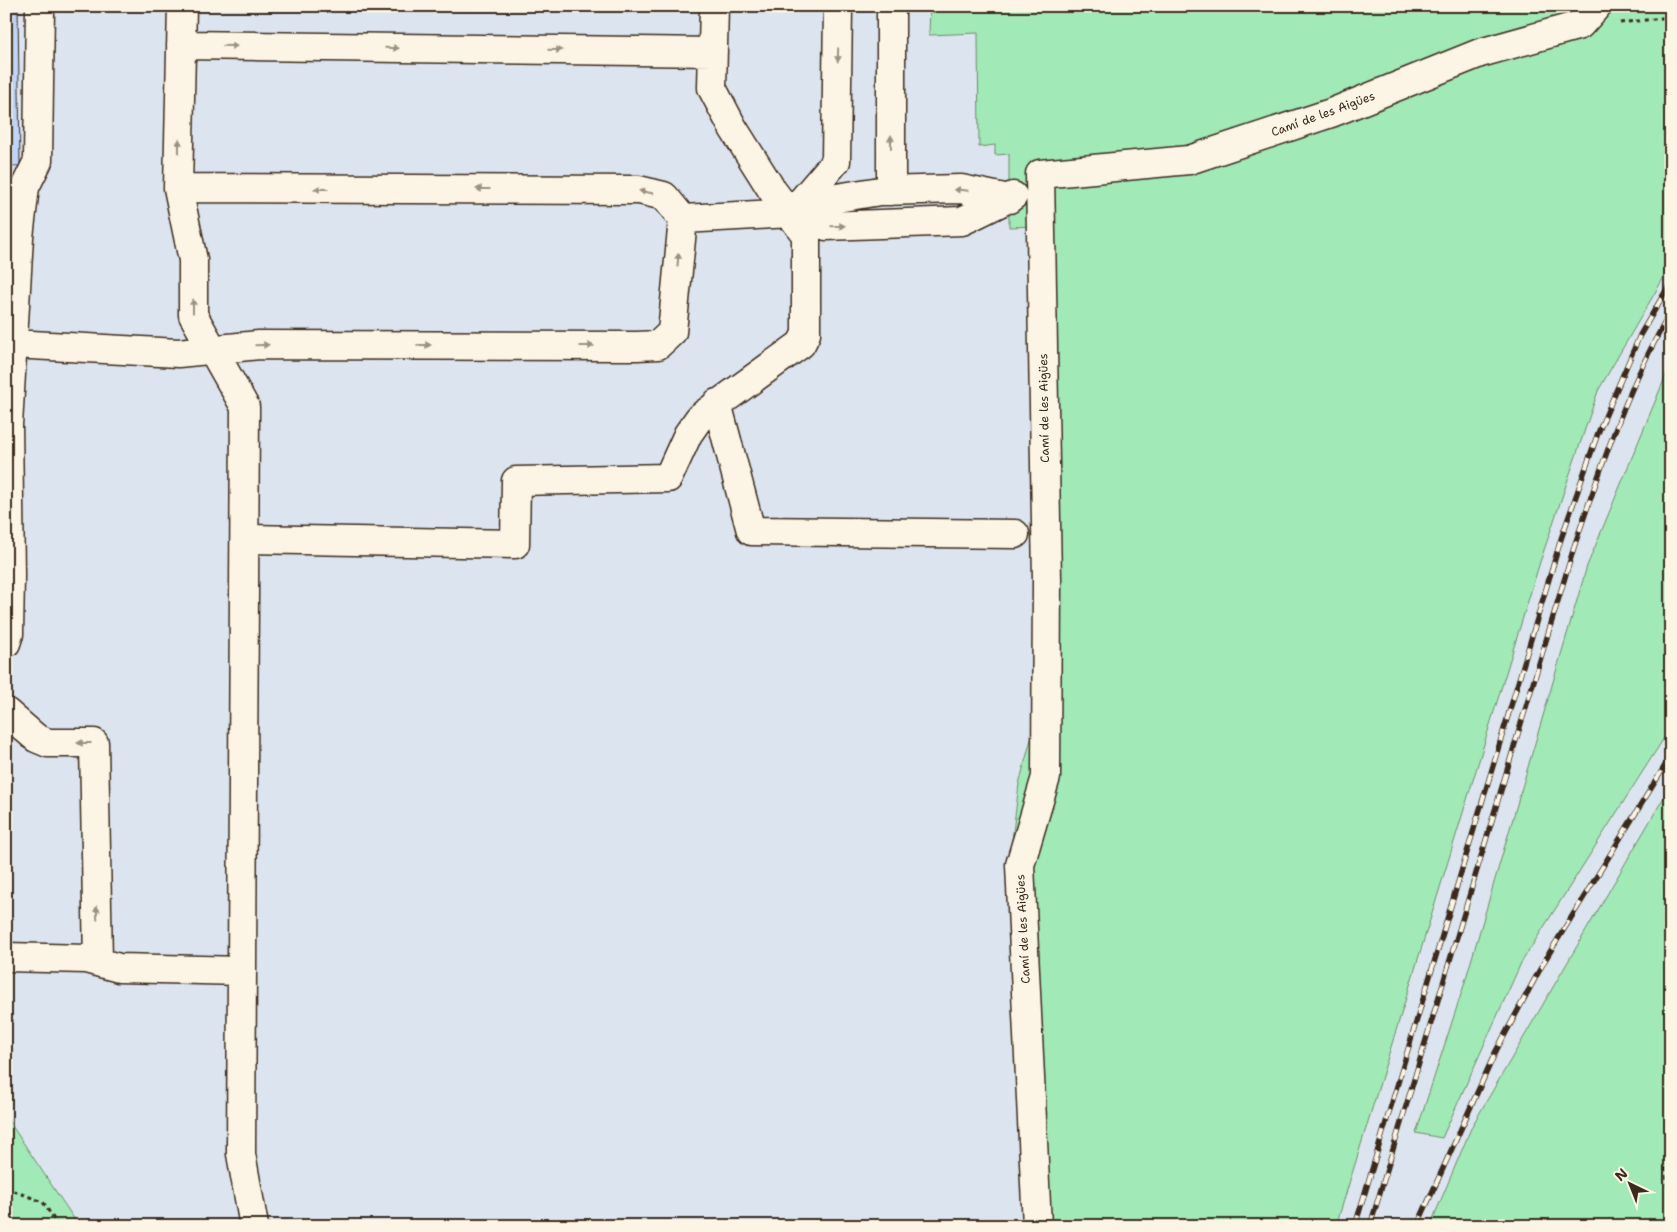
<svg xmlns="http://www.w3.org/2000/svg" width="1677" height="1232" font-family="'Shantell Sans',sans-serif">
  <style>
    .built { fill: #dce4ef }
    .green { fill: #a1e9b7; stroke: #6e8a6a }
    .building { fill: #bed4f8; stroke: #3b2a1e }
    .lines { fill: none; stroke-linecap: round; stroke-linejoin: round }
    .minor-casing { stroke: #3b2a1e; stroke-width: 31 }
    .path { stroke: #3b2a1e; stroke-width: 3; stroke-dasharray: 4 4; stroke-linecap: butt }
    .minor { stroke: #fcf5e5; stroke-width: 28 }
    .rail-casing { stroke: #3b2a1e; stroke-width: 5.5 }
    .rail { stroke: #fcf5e5; stroke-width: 4; stroke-dasharray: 11; stroke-linecap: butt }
    .oneway { fill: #9c9082 }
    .labels { text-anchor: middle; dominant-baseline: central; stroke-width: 4; stroke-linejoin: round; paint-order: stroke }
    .street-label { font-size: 12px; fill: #3b2a1e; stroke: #fcf5e5 }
  </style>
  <rect width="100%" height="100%" fill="#e9ebeb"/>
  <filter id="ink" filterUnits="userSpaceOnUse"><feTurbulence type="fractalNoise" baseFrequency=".02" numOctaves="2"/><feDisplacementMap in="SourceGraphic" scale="10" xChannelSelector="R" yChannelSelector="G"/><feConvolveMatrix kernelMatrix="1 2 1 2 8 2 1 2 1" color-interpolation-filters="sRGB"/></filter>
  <g filter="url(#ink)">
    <path class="built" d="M6 6H930L929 35 978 33 979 146 995 145 1009 154 1039 226 1036 698 1031 739 1019 784 1009 864 1024 1210 1020 1226H79L6 1117Z
      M1671 265V363L1587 566 1464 985 1416 1133 1442 1138 1521 963 1671 727V785L1472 1126 1430 1226H1336L1540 562 1598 391Z"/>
    <path class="green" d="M930 6H1671V265L1598 391 1540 562 1336 1226H1020L1024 1210 1009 864 1019 784 1031 739 1036 698 1038 226 1009 227V154L995 155V145L979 147 978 33 929 35Z
      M1671 363V727L1521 963 1442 1138 1416 1133 1464 985 1587 566Z
      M1671 785V1226H1430L1472 1126Z
      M6 1117 79 1226H14L6 1213Z"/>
    <path class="building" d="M6 6H18L20 166H6Z"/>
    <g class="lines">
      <g class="minor-casing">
        <path id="minor" d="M182 6 178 188 193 260V315L245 407 241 1154 254 1226
          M181 45 713 52
          M891 191V6
          M794 210 836 161 838 6
          M791 213 826 226 962 221 1013 196
          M683 219 791 213 818 201 880 191 961 189 1009 199
          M13 344 178 353 259 345 637 346 658 345 672 332 683 219 664 196 639 190 178 188
          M717 403 751 531 1015 534
          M245 539 515 544 516 481 668 478 688 434 700 417 801 344 806 334V235L772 190 733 128 712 88 714 6
          M6 643 9 634 10 575 8 425 19 237 25 187 38 161 40 6
          M6 712 36 738 48 743H94L98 962
          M6 957 86 959 119 968 242 971
          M1037 1226 1020 865 1046 777 1047 580 1040 174 1189 160 1331 113 1480 53 1580 25 1597 6"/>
      </g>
      <path class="path" d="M1620 23 1671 17
        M1666 867H1671
        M1665 1167 1671 1211
        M6 1188 43 1202 58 1226"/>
      <use href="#minor" class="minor"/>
      <g class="rail-casing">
        <path id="rail" d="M1355 1226 1561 539 1598 433 1640 335 1671 282
          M1370 1226 1575 544C1602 465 1628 384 1671 312
          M1417 1226 1496 1051 1545 960 1671 756"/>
      </g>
      <use href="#rail" class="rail"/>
    </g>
    <defs><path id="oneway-solid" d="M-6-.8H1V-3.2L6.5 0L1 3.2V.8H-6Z" transform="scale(1.25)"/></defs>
    <g class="oneway">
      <use href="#oneway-solid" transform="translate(230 46) rotate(1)"/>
      <use href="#oneway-solid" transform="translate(392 48) rotate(1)"/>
      <use href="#oneway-solid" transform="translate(555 50) rotate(1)"/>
      <use href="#oneway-solid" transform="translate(838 55) rotate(91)"/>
      <use href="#oneway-solid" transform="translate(891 142) rotate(-90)"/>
      <use href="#oneway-solid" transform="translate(179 146) rotate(-89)"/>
      <use href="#oneway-solid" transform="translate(321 189) rotate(-180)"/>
      <use href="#oneway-solid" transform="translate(483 189) rotate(-180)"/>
      <use href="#oneway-solid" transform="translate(961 190) rotate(-174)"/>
      <use href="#oneway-solid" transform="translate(646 192) rotate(-169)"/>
      <use href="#oneway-solid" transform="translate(838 226) rotate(-2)"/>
      <use href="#oneway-solid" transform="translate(678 260) rotate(-85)"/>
      <use href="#oneway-solid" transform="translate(193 306) rotate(-90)"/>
      <use href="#oneway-solid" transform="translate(262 345) rotate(-2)"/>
      <use href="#oneway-solid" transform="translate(424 345)"/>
      <use href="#oneway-solid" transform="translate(587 346)"/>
      <use href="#oneway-solid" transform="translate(84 743) rotate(-180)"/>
      <use href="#oneway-solid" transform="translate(97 913) rotate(-92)"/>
    </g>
  </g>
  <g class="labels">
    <g class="street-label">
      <text transform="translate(1323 114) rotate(-20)">Camí de les Aigües</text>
      <text transform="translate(1044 408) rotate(-91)">Camí de les Aigües</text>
      <text transform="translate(1023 929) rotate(-93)">Camí de les Aigües</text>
    </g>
  </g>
  <rect width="1677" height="1232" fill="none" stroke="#fcf5e5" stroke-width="25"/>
  <rect x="12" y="12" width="1652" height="1207" fill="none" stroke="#3b2a1e" stroke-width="2" filter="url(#ink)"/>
  <g transform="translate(1630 1184) rotate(317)" stroke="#fcf5e5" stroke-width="4" paint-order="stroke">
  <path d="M0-4L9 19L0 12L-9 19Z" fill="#3b2a1e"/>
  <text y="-8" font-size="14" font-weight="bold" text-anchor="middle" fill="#3b2a1e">N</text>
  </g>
</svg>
